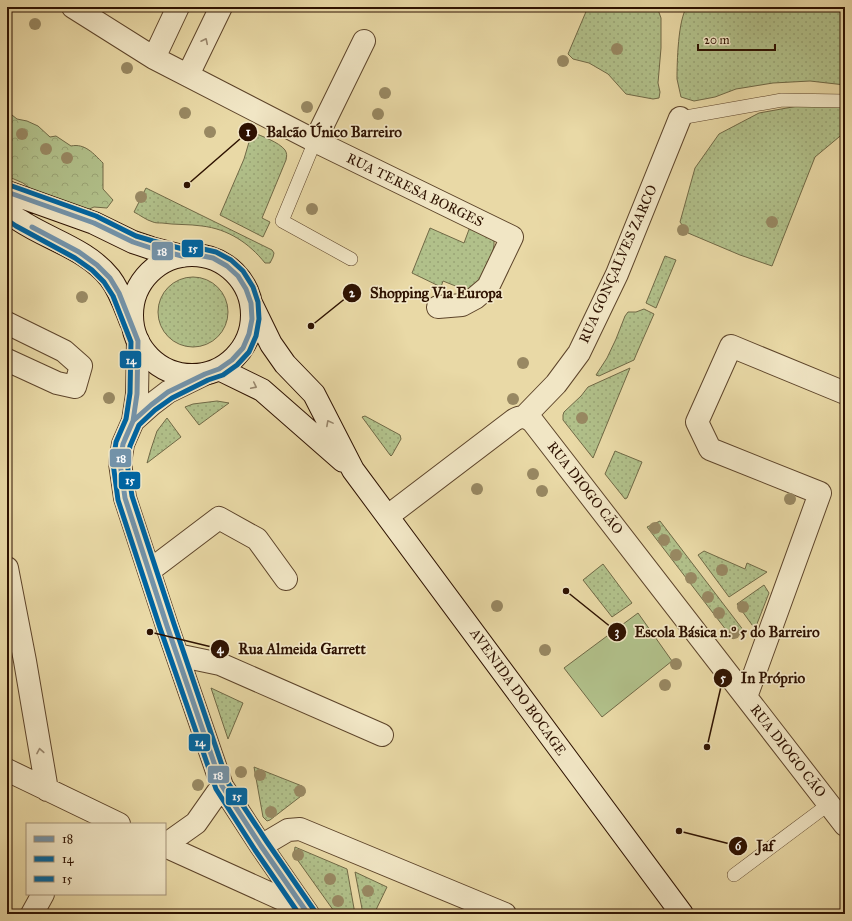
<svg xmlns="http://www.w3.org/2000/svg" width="852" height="921" font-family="'IM FELL Great Primer',serif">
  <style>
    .green { fill: url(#green-dots); stroke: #706946 }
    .forest { fill: url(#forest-crowns); stroke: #706946 }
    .pitch { fill: #b1c08a; stroke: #706946 }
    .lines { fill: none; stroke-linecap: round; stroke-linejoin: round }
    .service-casing { stroke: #5d442a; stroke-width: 14 }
    .minor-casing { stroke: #5d442a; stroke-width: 24 }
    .secondary-casing { stroke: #2e1201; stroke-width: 24 }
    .service { stroke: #f1e6c5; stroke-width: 13 }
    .minor { stroke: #f1e6c5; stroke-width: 22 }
    .secondary { stroke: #f1e6c5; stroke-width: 22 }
    .bus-1-casing { stroke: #f1e6c5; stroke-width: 8 }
    .bus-2-casing { stroke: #f1e6c5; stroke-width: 8 }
    .bus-3-casing { stroke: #f1e6c5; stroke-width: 8 }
    .bus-1 { stroke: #7392a8; stroke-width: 5 }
    .bus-2 { stroke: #0064a0; stroke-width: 5 }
    .bus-3 { stroke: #0064a0; stroke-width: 5 }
    .tree { fill: #988862 }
    .oneway { stroke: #99876d }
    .labels { text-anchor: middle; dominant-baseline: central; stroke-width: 3.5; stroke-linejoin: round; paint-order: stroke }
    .street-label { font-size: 14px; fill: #2e1201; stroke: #f1e6c5 }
    .leader { fill: none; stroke: #2e1201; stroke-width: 1.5 }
    .callout-dot { fill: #2e1201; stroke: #f1e6c5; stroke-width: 1.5 }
    .mark-label { font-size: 12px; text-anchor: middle; font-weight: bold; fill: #fff }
    .callout-label { font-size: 15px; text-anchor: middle; font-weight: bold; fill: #2e1201; stroke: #f1e6c5; stroke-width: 3.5; stroke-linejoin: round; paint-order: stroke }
    .line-badge { stroke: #f1e6c5; stroke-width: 1.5 }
    .badge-label { font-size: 11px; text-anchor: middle; font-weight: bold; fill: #fff }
  </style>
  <defs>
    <pattern id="green-dots" width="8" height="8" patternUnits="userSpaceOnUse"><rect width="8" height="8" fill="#b1c08a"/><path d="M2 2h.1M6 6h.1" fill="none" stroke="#99a475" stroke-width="1.8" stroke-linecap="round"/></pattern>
    <pattern id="forest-crowns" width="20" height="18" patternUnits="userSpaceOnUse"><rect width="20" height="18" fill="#b1c08a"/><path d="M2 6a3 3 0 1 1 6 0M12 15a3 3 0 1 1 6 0" fill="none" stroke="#99a475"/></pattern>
  </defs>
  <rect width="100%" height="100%" fill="#e9d9a6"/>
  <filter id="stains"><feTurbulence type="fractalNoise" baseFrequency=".005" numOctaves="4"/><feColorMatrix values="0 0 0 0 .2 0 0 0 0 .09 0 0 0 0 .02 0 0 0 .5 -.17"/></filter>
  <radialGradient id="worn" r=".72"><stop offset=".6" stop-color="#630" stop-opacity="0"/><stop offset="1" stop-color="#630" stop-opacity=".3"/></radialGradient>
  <path class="green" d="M588 7H657L661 18V48L658 83 660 92 659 98 653 99 626 94 608 74 589 63 573 59 568 54Z
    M687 7H845V85L810 81 773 83 736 89 715 97 694 101 681 97C680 91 678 85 677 79 677 63 678 19 687 7Z
    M798 106 845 107V132L815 157 772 266 740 255 688 233 680 222 695 168 719 134 759 113Z
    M252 132C261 136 279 142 285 150 287 153 287 156 286 160L262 218 270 222 263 237 220 215 244 159Z
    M146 188 272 250 274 253 273 257 270 263H265C249 243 228 229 202 226 189 224 175 225 162 223 159 223 155 223 153 222 146 220 140 215 134 212Z
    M471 224 491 236 494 241V245L493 251 477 285 468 291 443 281 441 287 412 273 430 228 464 243Z
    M665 256 676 260 656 308 646 303Z
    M158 312a35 35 0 1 1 70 0a35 35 0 1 1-70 0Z
    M644 309 654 314 636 355 634 360 599 376 596 375 607 358 616 339 625 316 628 312H636Z
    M630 368 593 458 563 420V415L564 412 581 396 588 387Z
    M217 401 229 403 199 425 185 407 193 404Z
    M365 416 400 435 401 439 392 455 391 456 390 455 362 417Z
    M167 418 181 437 147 463 151 449 157 431Z
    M615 451 642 462 627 498 625 499 605 474Z
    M660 521 744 631 733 639 647 527Z
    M704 551 745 569 747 563 767 572 729 597 698 555Z
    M603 564 632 603 612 617 583 580Z
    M764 585 769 593 755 629 737 604Z
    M211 688 243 703 228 739Z
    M254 767 302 786 305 793 270 820 267 821 263 817Z
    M295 847 347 869 355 914H336L294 855Z
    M355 872 387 887 374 914H363Z"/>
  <path class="forest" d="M7 111 17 119 27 121 38 126 50 137 56 136 71 146C85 143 94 154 103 163V189L113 200 107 208 94 207 80 213 40 196 23 183 7 176Z"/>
  <path class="pitch" d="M638 613 672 661 602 717 564 668Z"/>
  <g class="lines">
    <g class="service-casing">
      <path id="service" d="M680 118 782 100 845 101
        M315 141 282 221 351 259
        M734 875 829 804"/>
    </g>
    <g class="minor-casing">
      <path id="minor" d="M73 7 154 58 315 141 512 237 488 287 475 298 462 305 438 307
        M154 58 178 7
        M188 75 221 7
        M315 141 364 41
        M7 323 64 351 81 366 75 387 57 383 7 360
        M138 341 137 394 133 421 123 444 120 463 125 498 167 626 222 786 261 846 308 914
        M524 417 556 384 579 353 617 274 680 118
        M133 421 151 405 168 392 205 374
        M388 516 514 420C521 416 526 416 533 422L845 825
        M7 568 25 661 47 790
        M149 571 219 518 257 539 286 579
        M177 655 220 664 382 735
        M746 697 820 493 710 449 697 422 731 346 845 393
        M7 770 119 824
        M165 845 196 823 222 786
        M165 846 304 909
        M261 846 288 830 300 829 505 914
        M32 914 43 894"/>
    </g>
    <g class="secondary-casing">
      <path id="secondary" d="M7 193H10L94 223 133 242 151 248 182 256
        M7 211C11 214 15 218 19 220 49 240 87 249 110 278 120 291 125 307 131 322
        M132 315a60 60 0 1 1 120 0a60 60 0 1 1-120 0Z
        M251 303 271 344 285 364 314 394 353 470 682 914
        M219 369 262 390 343 461"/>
    </g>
    <use href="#service" class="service"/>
    <use href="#minor" class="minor"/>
    <use href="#secondary" class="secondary"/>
    <g class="bus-1-casing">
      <path id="bus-1" d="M7 193H10L94 223 133 242 151 248 182 256 198 255 213 258 227 266 238 276 246 289 251 303 252 319 249 334 243 348 232 360 219 369 205 374 168 392 151 405 133 421 123 444 120 463 125 498 167 626 222 786 261 846 308 914
        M32 227 79 252 97 265 110 278 119 293 138 341 137 394 133 421 125 439"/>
    </g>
    <g class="bus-2-casing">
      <path id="bus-2" d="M7 220 16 226 75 258 92 270 104 282 113 296 131 342 130 393 126 419 116 442 113 463 118 500 160 628 216 789 255 850 299 914"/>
    </g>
    <g class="bus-3-casing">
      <path id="bus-3" d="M7 186H12L96 216 136 236 153 241 183 249 199 248 216 252 231 260 243 271 253 287 258 302 259 319 256 336 249 352 237 365 223 375 208 380 172 398 155 410 139 425 130 446 127 463 132 496 174 624 228 783 267 842 314 910"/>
    </g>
    <use href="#bus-1" class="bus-1"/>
    <use href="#bus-2" class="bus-2"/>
    <use href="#bus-3" class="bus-3"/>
  </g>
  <g class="tree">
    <circle cx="35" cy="24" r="6"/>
    <circle cx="617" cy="49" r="6"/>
    <circle cx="563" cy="61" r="6"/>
    <circle cx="127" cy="68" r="6"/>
    <circle cx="385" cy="93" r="6"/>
    <circle cx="307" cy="107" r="6"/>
    <circle cx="185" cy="113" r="6"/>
    <circle cx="378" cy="114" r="6"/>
    <circle cx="210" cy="132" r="6"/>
    <circle cx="22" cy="134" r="6"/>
    <circle cx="46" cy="149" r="6"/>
    <circle cx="67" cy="158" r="6"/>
    <circle cx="141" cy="197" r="6"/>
    <circle cx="312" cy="209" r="6"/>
    <circle cx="772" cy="222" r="6"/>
    <circle cx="683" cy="230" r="6"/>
    <circle cx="82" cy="297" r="6"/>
    <circle cx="523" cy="363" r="6"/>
    <circle cx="109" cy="398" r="6"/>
    <circle cx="513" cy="399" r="6"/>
    <circle cx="582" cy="418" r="6"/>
    <circle cx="533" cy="474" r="6"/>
    <circle cx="477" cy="489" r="6"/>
    <circle cx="542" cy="491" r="6"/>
    <circle cx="790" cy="499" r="6"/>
    <circle cx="655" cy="528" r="6"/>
    <circle cx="664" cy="540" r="6"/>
    <circle cx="676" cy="555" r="6"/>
    <circle cx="722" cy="570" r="6"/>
    <circle cx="691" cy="578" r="6"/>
    <circle cx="708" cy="597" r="6"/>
    <circle cx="497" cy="606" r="6"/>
    <circle cx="743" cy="607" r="6"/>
    <circle cx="719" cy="613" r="6"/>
    <circle cx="734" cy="633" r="6"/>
    <circle cx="545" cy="650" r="6"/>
    <circle cx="676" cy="664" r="6"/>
    <circle cx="665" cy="685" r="6"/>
    <circle cx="241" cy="772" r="6"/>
    <circle cx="260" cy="775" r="6"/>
    <circle cx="198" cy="785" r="6"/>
    <circle cx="300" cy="791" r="6"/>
    <circle cx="271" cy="812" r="6"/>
    <circle cx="298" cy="855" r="6"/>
    <circle cx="330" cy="879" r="6"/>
    <circle cx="368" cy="891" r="6"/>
    <circle cx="338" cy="901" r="6"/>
  </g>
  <defs><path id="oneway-chevron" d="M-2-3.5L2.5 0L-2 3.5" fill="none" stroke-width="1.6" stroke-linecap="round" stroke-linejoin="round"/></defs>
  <g class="oneway">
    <use href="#oneway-chevron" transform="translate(205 41) rotate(-64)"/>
    <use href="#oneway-chevron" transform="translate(254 386) rotate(26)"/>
    <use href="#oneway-chevron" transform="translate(329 423) rotate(-118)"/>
    <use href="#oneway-chevron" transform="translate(40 751) rotate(-100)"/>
  </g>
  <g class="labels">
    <g class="street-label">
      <text transform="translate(415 190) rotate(26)">RUA TERESA BORGES</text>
      <text transform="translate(618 264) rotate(-66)">RUA GONÇALVES ZARCO</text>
      <text transform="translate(585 488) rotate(52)">RUA DIOGO CÃO</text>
      <text transform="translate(518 692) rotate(54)">AVENIDA DO BOCAGE</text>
      <text transform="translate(788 751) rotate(52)">RUA DIOGO CÃO</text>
    </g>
  </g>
  <path class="leader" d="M187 185L248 132M311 326L352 293M566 591L617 632M150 632L220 649M707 747L723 678M679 831L738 846"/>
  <g class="callout-dot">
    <circle cx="187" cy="185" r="4"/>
    <circle cx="311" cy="326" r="4"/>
    <circle cx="566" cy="591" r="4"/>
    <circle cx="150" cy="632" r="4"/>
    <circle cx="707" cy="747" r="4"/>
    <circle cx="679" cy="831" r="4"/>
    <circle cx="248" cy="132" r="10"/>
    <circle cx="352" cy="293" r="10"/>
    <circle cx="617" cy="632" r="10"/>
    <circle cx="220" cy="649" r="10"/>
    <circle cx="723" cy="678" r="10"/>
    <circle cx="738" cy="846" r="10"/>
  </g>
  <g class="mark-label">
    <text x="248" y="136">1</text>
    <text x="352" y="297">2</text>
    <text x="617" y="636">3</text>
    <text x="220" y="653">4</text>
    <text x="723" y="682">5</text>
    <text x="738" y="850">6</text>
  </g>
  <g class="callout-label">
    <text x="334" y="137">Balcão Único Barreiro</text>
    <text x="436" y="298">Shopping Via Europa</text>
    <text x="727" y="637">Escola Básica n.º 5 do Barreiro</text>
    <text x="302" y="654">Rua Almeida Garrett</text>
    <text x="773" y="683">In Próprio</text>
    <text x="765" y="851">Jaf</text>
  </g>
  <g class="line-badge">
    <rect x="181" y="239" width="23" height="19" rx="4" fill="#0064a0"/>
    <rect x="151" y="241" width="23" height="20" rx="4" fill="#7392a8"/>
    <rect x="119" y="350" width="23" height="19" rx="4" fill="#0064a0"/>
    <rect x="109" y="448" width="23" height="20" rx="4" fill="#7392a8"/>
    <rect x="118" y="471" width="23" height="19" rx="4" fill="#0064a0"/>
    <rect x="188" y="733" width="23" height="19" rx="4" fill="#0064a0"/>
    <rect x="207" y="765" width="23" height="19" rx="4" fill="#7392a8"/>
    <rect x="225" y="787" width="23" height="19" rx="4" fill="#0064a0"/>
  </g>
  <g class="badge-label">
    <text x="193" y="252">15</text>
    <text x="162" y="255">18</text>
    <text x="131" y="364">14</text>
    <text x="121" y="462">18</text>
    <text x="130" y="484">15</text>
    <text x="200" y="746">14</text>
    <text x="218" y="779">18</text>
    <text x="237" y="800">15</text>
  </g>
  <rect width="852" height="921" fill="none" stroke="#e9d9a6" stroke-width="24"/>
  <rect x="8" y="8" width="836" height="905" fill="none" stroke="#2e1201" stroke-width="2"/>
  <rect x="12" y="12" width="828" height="897" fill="none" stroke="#2e1201"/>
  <rect x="26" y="823" width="140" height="72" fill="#f1e6c5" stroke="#a39177"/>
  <rect x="34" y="836" width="20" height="6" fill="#7392a8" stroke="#a39177"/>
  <text x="62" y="843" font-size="12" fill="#2e1201">18</text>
  <rect x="34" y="856" width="20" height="6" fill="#0064a0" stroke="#a39177"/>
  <text x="62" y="863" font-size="12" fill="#2e1201">14</text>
  <rect x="34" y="876" width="20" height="6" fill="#0064a0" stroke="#a39177"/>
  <text x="62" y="883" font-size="12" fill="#2e1201">15</text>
  <path d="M698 44v6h77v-6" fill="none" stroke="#2e1201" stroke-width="2"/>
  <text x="704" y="44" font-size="12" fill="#2e1201" stroke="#f1e6c5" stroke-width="3" paint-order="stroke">20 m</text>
  <rect width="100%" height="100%" filter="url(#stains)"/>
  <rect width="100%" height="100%" fill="url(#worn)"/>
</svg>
